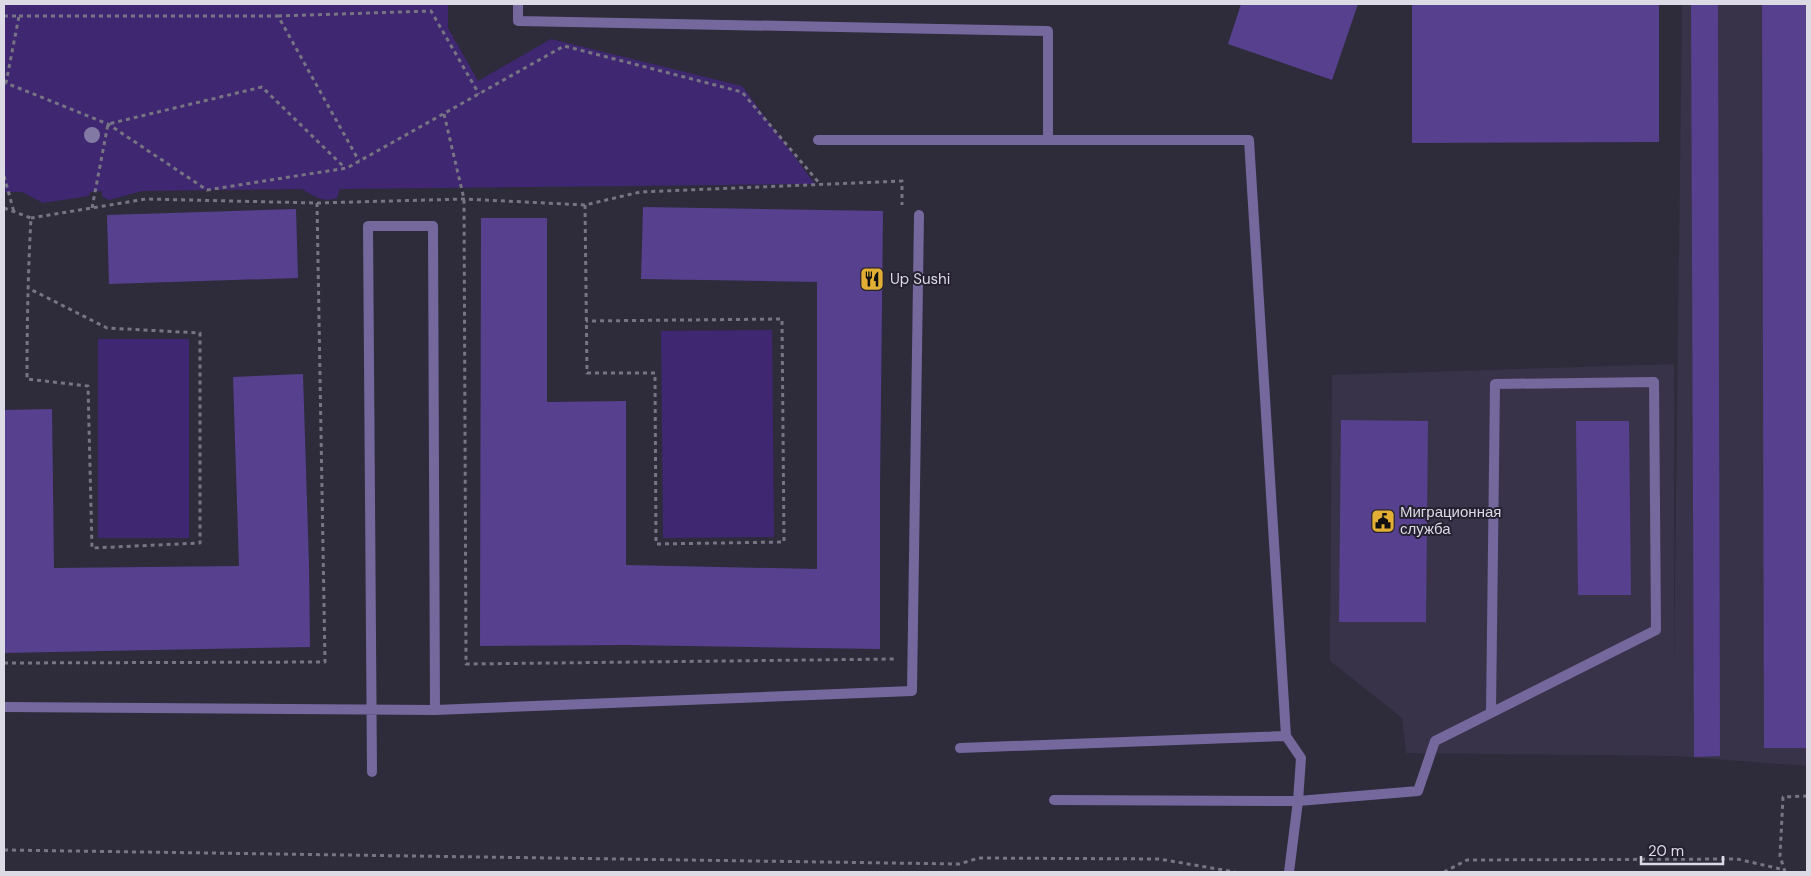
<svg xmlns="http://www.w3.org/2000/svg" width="1811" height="876" font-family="'DM Sans',sans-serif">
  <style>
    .built { fill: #383349 }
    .green { fill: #3f2771 }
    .building { fill: #57408e }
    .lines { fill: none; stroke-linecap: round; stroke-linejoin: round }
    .path { stroke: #777583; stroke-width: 3; stroke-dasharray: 4 4; stroke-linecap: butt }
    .service { stroke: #74689d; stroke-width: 10 }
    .tree { fill: #8279a4 }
    .labels { text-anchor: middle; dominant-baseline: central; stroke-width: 4; stroke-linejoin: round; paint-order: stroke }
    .poi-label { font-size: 15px; fill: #dcdae5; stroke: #252131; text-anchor: start }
  </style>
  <rect width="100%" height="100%" fill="#2e2b3b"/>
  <path class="built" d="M1682 4H1807V766L1673 756 1406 753 1402 718 1330 661 1332 375 1674 364V670Z"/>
  <path class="green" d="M4 4H448V28L478 81 551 39 742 86 815 184 340 189 337 198C323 203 314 196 302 189L142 191 109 200 102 196V191L90 192 89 196 43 203 22 192H4Z
    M772 330 774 537 663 538 661 331Z
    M98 339H189V538H98Z"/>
  <path class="building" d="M1241 4H1358L1332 80 1228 44Z
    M1412 4H1659V142L1412 143Z
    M1691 4H1718L1720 756 1694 757Z
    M1762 4H1807V748H1764Z
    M643 207 883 211 880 489V649L626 645 480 646 481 218H547V402L626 401V565L817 569V282L641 279Z
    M296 209 298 278 109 284 107 215Z
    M303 374 309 565 310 647 4 653V410L52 409 54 568 239 566 233 377Z
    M1341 420 1428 421 1426 622H1339Z
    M1576 421H1629L1631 595H1578Z"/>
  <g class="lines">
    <path class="path" d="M4 16H19L6 83 108 124 207 190 347 168 564 46 742 92 820 184
      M19 16H278L359 161
      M278 16 431 11 479 94
      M444 114 464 199 466 664 895 659
      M4 176 14 212
      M317 203 464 199 585 205 640 192 902 181V205
      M585 205 587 373H655L656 544 784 542 782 319 586 321
      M4 208 31 218C28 272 27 325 27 379L88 386 92 548 200 543V333L107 328 28 288
      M92 208 108 124 262 87 345 168
      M4 663 325 662 317 203 146 199 31 218
      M4 850 959 864 979 858 1159 859 1235 872
      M1444 872 1467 860 1737 859 1785 870
      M1785 872 1780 856 1783 797 1807 796"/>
    <path class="service" d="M518 4V21L1048 31V139
      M818 140H1249L1286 736 1301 758 1298 801 1054 800
      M4 707 435 710 912 691 919 215
      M960 748 1286 736
      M372 772 368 226H433L435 710
      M1289 872 1298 801 1418 791 1435 741 1656 630 1654 382 1495 384 1491 712"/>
  </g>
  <circle class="tree" cx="92" cy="135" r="8"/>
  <defs>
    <g id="restaurant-square" transform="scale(1.25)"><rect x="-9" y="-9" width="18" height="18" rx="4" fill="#e2ae34" stroke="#252131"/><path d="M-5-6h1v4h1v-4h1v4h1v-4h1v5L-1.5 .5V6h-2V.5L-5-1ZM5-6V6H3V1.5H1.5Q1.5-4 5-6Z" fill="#111"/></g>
    <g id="civic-square" transform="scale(1.25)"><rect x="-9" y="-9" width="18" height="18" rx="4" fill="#e2ae34" stroke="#252131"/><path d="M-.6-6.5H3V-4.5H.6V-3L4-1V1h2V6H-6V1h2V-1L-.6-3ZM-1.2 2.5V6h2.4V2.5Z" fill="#111"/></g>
  </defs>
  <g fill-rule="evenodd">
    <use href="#restaurant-square" x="872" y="279"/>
    <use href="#civic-square" x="1383" y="521"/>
  </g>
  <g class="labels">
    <g class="poi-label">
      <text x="890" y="279">Up Sushi</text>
      <text x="1400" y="512">Миграционная<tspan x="1400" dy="17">служба</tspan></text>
    </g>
  </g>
  <rect width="1811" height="876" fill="none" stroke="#dcdae5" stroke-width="10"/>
  <path d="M1641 856v8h82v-8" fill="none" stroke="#dcdae5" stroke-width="2.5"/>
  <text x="1648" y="856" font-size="15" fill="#dcdae5" stroke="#252131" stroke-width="4" paint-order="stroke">20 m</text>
</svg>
